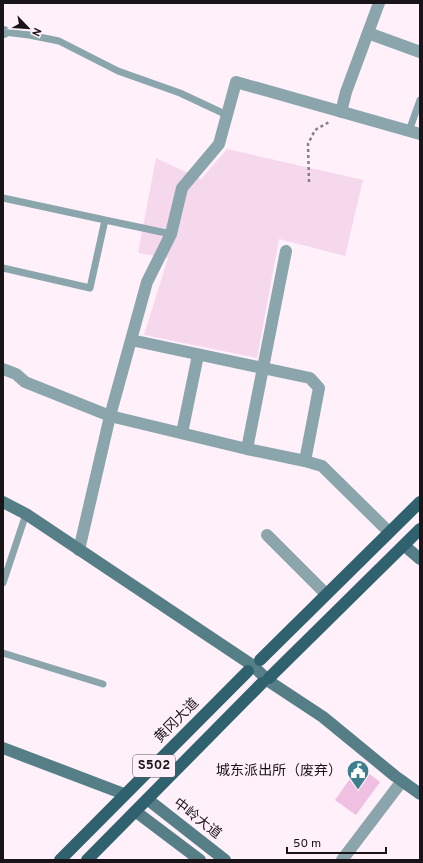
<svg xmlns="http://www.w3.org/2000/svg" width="423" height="863" font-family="Overpass,'Noto Sans SC',sans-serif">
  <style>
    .green { fill: #f6d8ed }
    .building { fill: #efc0e1 }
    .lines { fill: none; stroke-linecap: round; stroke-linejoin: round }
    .path { stroke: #887f86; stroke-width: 2.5; stroke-dasharray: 3 3; stroke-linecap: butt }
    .lane { stroke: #8aa5ab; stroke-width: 7 }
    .street { stroke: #8aa5ab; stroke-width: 12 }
    .secondary { stroke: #567e87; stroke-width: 12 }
    .primary { stroke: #2f626e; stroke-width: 12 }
    .labels { text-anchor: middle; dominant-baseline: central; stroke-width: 3; stroke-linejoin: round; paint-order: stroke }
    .shield { fill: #fff0fa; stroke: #5e565c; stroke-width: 1 }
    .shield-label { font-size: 13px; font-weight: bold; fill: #191418 }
    .street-label { font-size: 14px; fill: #191418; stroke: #fff0fa }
    .poi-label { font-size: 14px; fill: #191418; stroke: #fff0fa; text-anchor: end }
  </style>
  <rect width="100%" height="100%" fill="#fff0fa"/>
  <path class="green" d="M227 149 363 180 345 256 279 239 257 358 144 335 168 258 138 253 156 158 201 179Z"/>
  <path class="building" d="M359 766 380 782 356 815 335 800Z"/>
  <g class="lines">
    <path class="path" d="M309 182 308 144 315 130 331 121"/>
    <path class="lane" d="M4 32 29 35 59 41 118 71 180 93 227 115
      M409 131 420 100
      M3 198 105 220
      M3 268 90 288 105 220 171 234
      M3 583 26 514
      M3 653 103 684"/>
    <path class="street" d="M3 32H4
      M368 33 420 52
      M341 112 346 92 379 3
      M131 340 310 378 319 388 305 461
      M3 369 16 374 25 382 110 416 247 449 305 461 322 466 387 530
      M182 433 198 355
      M247 449 286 251
      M267 535 324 592
      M79 550 110 416 147 282 171 234 182 188 219 144 236 82 420 134
      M342 860 402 781"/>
    <path class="secondary" d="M3 502 26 514 252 665 270 682 323 717 395 776 420 794
      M406 547 420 559
      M3 748 124 794
      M151 802 225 860
      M139 814 200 860"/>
    <path class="primary" d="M260 660 420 502
      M269 678 420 529
      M60 860 248 671
      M87 860 262 683"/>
  </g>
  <defs>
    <g id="civic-pin" transform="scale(1.15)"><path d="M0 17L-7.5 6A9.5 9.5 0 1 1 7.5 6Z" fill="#3b7f8e" stroke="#fff0fa"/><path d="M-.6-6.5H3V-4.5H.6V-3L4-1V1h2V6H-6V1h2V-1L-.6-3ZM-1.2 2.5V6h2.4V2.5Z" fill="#fff"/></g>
  </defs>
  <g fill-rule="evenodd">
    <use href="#civic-pin" x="358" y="771"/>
  </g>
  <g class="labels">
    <rect class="shield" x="133" y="755" width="42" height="22" rx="3"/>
    <g class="shield-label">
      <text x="154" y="766">S502</text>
    </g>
    <g class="street-label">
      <text transform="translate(177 721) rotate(-45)">黄冈大道</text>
      <text transform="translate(197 819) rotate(38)">中岭大道</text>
    </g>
    <g class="poi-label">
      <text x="342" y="771">城东派出所（废弃）</text>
    </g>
  </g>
  <rect width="423" height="863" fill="none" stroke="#191418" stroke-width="8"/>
  <g transform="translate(28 28) rotate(115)" stroke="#fff0fa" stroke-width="3" paint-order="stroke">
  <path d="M0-3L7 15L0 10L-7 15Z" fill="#191418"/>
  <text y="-6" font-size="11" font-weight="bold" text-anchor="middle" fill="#191418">N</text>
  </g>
  <path d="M287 847v6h99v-6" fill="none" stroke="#191418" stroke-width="2"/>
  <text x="293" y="847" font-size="12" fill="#191418" stroke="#fff0fa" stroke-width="3" paint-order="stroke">50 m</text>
</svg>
